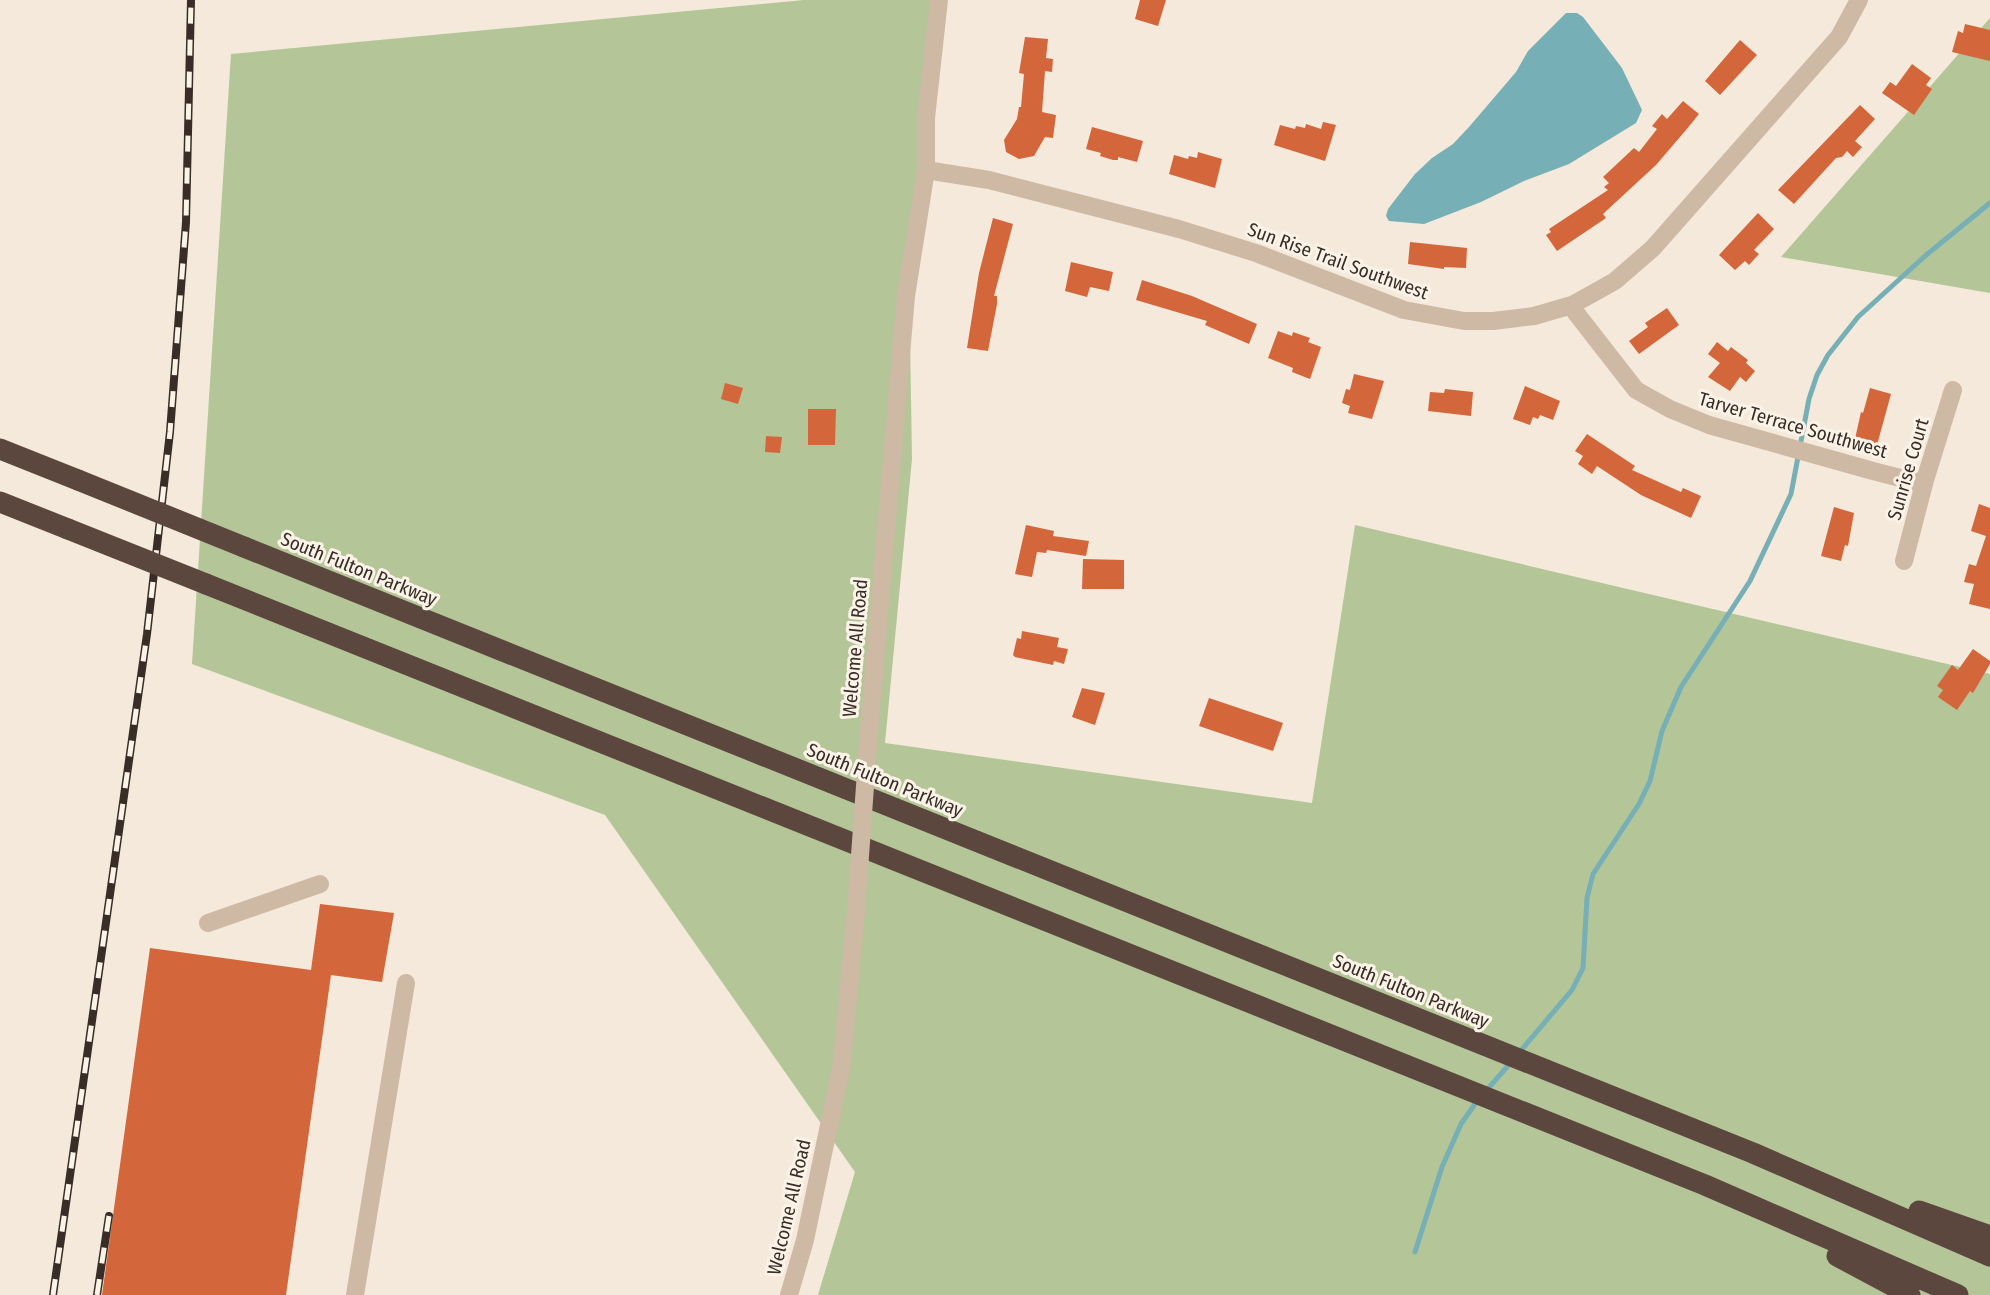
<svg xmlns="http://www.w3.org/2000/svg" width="1990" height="1295" font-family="'Fira Sans Condensed',sans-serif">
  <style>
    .green { fill: #b4c598 }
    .water { fill: #76afb5 }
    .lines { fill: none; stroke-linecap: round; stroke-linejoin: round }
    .stream { stroke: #76afb5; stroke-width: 5 }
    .building { fill: #d3663a }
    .minor { stroke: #ceb9a5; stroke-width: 18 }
    .highway { stroke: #5b473d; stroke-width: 21 }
    .rail-casing { stroke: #392d27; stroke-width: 8 }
    .rail { stroke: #fbf3e7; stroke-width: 5; stroke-dasharray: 16; stroke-linecap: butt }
    .minor-bridge { stroke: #ceb9a5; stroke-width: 18 }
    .highway-bridge { stroke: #5b473d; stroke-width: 21 }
    .labels { text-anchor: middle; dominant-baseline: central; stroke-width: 6; stroke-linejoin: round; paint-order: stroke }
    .street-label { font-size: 19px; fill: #392d27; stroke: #fbf3e7 }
  </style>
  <rect width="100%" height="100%" fill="#f4e9da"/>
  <path class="green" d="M804 0H936L910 338 912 459 885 743 1312 803 1355 525 1990 674V1295H818L855 1172 605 815 192 664 231 54Z
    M1990 18V293L1781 257Z"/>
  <path class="water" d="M1566 13H1577L1583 17 1622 68 1642 110 1636 123 1569 164 1524 181 1481 202 1424 224 1389 221 1386 216 1388 209 1415 174 1432 158 1453 144 1469 127 1516 72 1528 51Z"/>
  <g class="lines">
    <path class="stream" d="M1518 1054 1572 990 1583 968 1587 898 1593 874 1639 804 1650 781 1662 731 1681 687 1750 581 1791 494 1809 399 1817 375 1828 355 1858 317 1925 256 1990 203
      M1486 1091 1512 1061
      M1415 1252 1442 1167 1461 1124 1477 1101"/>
  </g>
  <path class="building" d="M1140 0H1166L1158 26 1135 19Z
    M1965 24 1990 30V61L1952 52 1958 31 1963 33Z
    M1025 37 1048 39 1046 58 1053 59 1052 72 1045 71 1042 112 1056 115 1053 138 1045 137 1034 156 1019 159 1006 152 1004 140 1017 119 1019 107H1021L1024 74 1019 73Z
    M1740 40 1757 55 1720 95 1705 81Z
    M1912 64 1931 78 1926 85 1932 89 1914 115 1882 93 1890 82 1896 86Z
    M1683 101 1699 114 1686 130 1656 165 1603 214 1606 218 1557 251 1546 235 1551 232 1549 229 1608 190 1604 187 1609 183 1603 177 1634 148 1639 152 1657 129 1652 126 1662 114 1667 119Z
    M1860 105 1875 119 1855 141 1862 147 1853 157 1847 151 1842 157 1836 158 1794 204 1778 190Z
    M1323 122 1336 125 1325 161 1274 145 1280 125 1295 129 1296 126 1305 128 1306 124 1321 129Z
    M1092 127 1143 141 1137 162 1118 157V160H1113L1100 156 1101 153 1086 149Z
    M1198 152 1222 159 1215 188 1169 174 1174 155 1188 159 1189 156 1197 158Z
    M1758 213 1774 229 1754 250 1759 254 1749 265 1745 261 1735 270 1719 255Z
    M993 218 1013 224 994 296H997V304L988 351 967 348 979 273Z
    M1410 242 1467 248 1466 268 1444 267V269L1408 264Z
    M1071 262 1113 272 1109 291 1090 287 1087 297 1065 291Z
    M1142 280 1192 296 1257 324 1249 344 1205 325 1207 321 1136 300Z
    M1667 308 1679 325 1639 354 1629 341 1648 327 1645 323Z
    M1278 331 1292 336 1293 332 1310 338 1308 342 1321 347 1310 379 1292 372 1293 368 1268 358Z
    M1717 342 1728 351 1731 347 1748 360 1746 363 1755 371 1746 382 1740 377 1730 391 1708 377 1720 363 1708 354Z
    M1354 374 1384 381 1372 419 1348 413 1350 406 1342 403 1346 389 1350 390Z
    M725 383 743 388 738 404 721 399Z
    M1525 386 1560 401 1553 420 1540 415 1538 419 1533 417 1530 425 1513 419Z
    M1870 388 1891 394 1877 445 1855 439 1861 412 1863 413Z
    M1445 389 1473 392 1471 416 1428 411 1430 392 1444 393Z
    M808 409H836L835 445H808Z
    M1587 434 1635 466 1632 470 1681 492 1683 488 1701 496 1691 518 1641 495 1597 466 1592 474 1578 464 1583 456 1575 451Z
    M766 436 782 437 780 453 765 452Z
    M1979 504 1990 508V609L1969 604 1974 584 1964 582 1969 564 1976 566 1986 536 1971 531Z
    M1834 507 1854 513 1848 546 1845 545 1841 561 1821 556Z
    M1026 525 1054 531 1053 536 1089 541 1086 556 1047 550 1046 553 1037 552 1032 577 1015 574Z
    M1083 559 1124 560V589H1082Z
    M1022 631 1059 638 1057 647 1068 649 1064 664 1054 661 1053 665 1015 657 1013 655 1017 638 1021 639Z
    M1973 649 1990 661V664L1973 693 1970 691 1957 710 1938 697 1943 690 1937 686 1952 665 1958 670Z
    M1082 688 1105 693 1095 725 1072 717Z
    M1209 698 1283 723 1273 751 1199 726Z
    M320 904 394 913 382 982 331 975 286 1295H102L150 948 311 970Z"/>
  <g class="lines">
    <path class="minor" d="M926 170 989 180 1179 229 1256 253 1404 310 1464 321H1493L1534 316 1572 305 1615 281 1653 248 1839 37 1859 0
      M1572 305 1576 313 1636 390 1670 409 1709 425 1873 471 1916 482 1925 480
      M1904 561 1925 480 1953 390
      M869 731 906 296 926 170V118L939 0
      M208 923 320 884
      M355 1295 406 983
      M789 1295 805 1240 842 1063 856 911"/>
    <path class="highway" d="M0 449 78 480
      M0 502 68 529
      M244 547 1753 1153 1990 1256
      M206 584 1705 1185 1958 1295
      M1919 1211 1990 1236
      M1837 1256 1910 1295"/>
    <g class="rail-casing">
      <path id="rail" d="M53 1295 147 634 170 432 186 222 191 0
        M97 1295 109 1216"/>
    </g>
    <use href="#rail" class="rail"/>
    <path class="minor-bridge" d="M856 911 869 731"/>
    <path class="highway-bridge" d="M78 480 244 547
      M68 529 206 584"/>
  </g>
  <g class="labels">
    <g class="street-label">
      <text transform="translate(1338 261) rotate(20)">Sun Rise Trail Southwest</text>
      <text transform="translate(1793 425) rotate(16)">Tarver Terrace Southwest</text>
      <text transform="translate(1908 469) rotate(-74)">Sunrise Court</text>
      <text transform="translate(359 569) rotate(22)">South Fulton Parkway</text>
      <text transform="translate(855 648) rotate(-85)">Welcome All Road</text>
      <text transform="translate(885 780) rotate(22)">South Fulton Parkway</text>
      <text transform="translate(1411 991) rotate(22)">South Fulton Parkway</text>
      <text transform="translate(789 1207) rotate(-77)">Welcome All Road</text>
    </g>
  </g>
</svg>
